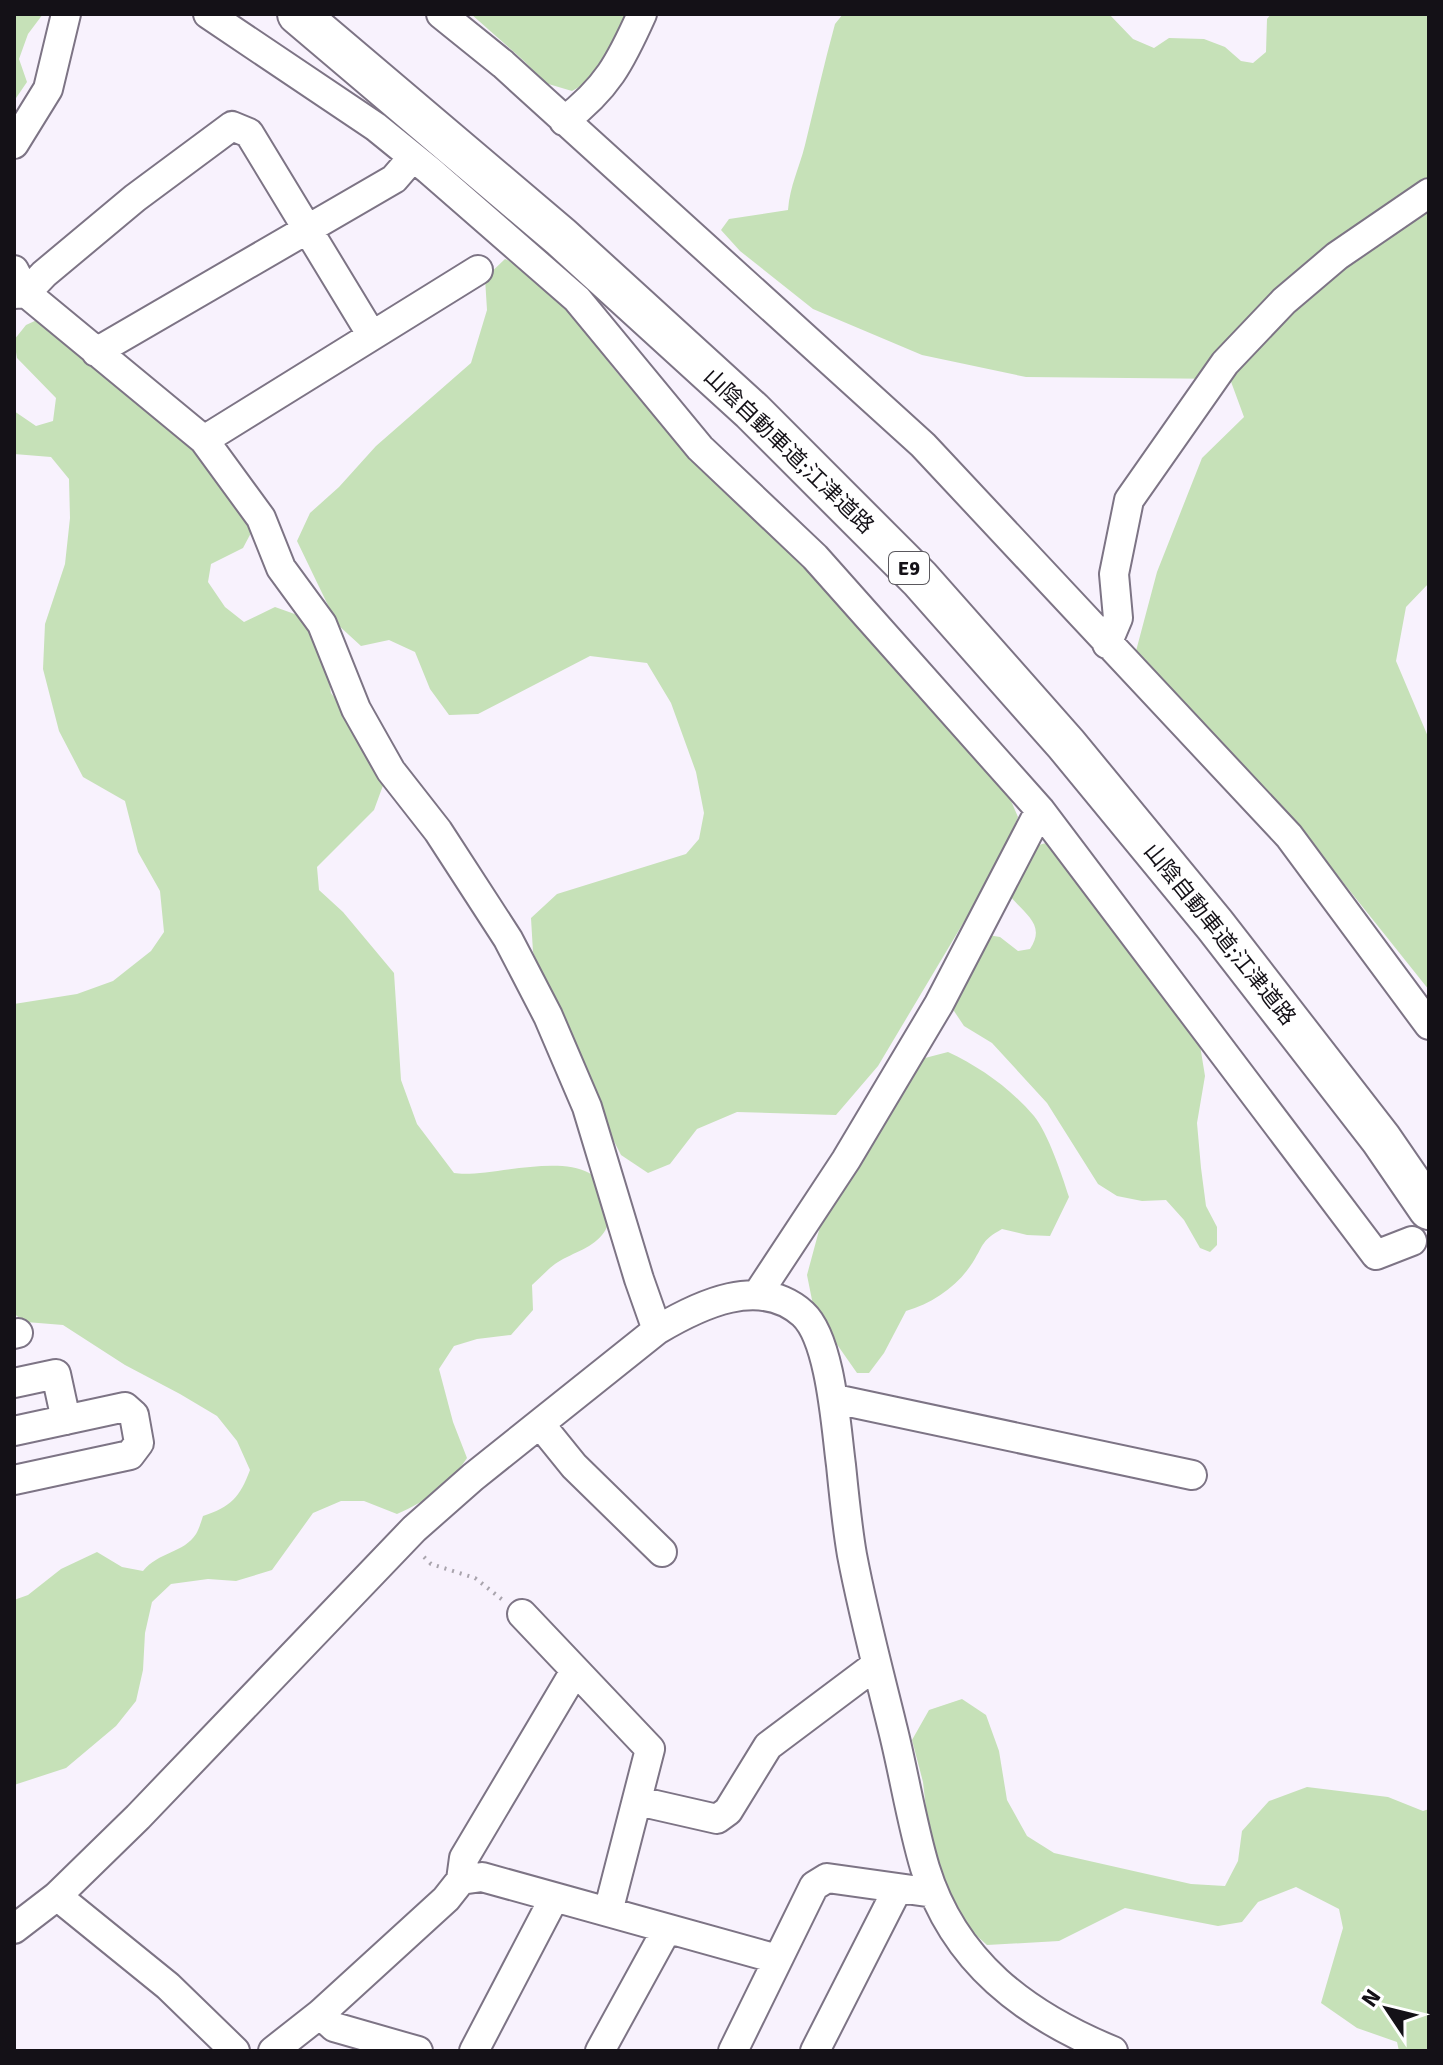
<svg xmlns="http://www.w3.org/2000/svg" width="1443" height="2065" font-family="Signika,'Noto Sans JP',sans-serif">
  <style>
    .green { fill: #c6e1b8 }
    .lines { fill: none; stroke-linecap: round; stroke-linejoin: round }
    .minor-casing { stroke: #7d7485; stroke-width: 32 }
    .highway-casing { stroke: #7d7485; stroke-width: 44 }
    .path { stroke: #a9a4ad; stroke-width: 4; stroke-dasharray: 2 6; stroke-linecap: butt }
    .minor { stroke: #fff; stroke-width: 28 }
    .highway { stroke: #fff; stroke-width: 40 }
    .labels { text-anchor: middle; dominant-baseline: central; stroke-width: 8; stroke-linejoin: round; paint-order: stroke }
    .shield { fill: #fff; stroke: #5a585d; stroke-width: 2 }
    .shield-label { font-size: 20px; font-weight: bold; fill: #141117 }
    .street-label { font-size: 22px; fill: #141117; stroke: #fff }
  </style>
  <rect width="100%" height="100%" fill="#f8f2fd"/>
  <path class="green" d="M14 14H43L28 34 19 59 27 82 14 101Z
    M471 14H634L595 78 572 91 545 83 524 61Z
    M843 14H1109L1133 39 1154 48 1169 38 1204 39 1225 47 1241 61 1253 63 1266 52 1267 19 1271 14H1429V583L1406 607 1396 661 1429 739V990L1306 836 1136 651 1157 572 1202 458 1244 417 1230 379 1026 377 922 355 813 309 740 251 721 230 729 219 788 210C790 185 799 169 805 145 815 104 824 64 835 24Z
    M505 259 525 268 567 307 614 369 690 458 839 598 1002 780 1018 817 996 868 878 1066 836 1115 737 1112 697 1129 670 1164 648 1173 621 1155 594 1102 533 952 531 918 557 894 686 854 699 839 704 813 696 772 671 703 647 663 590 656 478 714 449 715 430 689 415 652 389 640 361 646 337 624 297 541 310 513 339 487 376 446 471 363 487 310 485 278Z
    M39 319 201 452 243 511 252 531 243 548 211 564 208 582 225 607 244 622 275 607 303 617 323 643 331 693 366 738 385 780 374 810 317 867 319 890 343 912 394 973 401 1080 417 1124 454 1173C492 1180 599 1138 607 1201 609 1215 611 1224 602 1235 591 1249 569 1254 555 1264 547 1270 540 1278 532 1285L533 1310 511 1335 477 1339 454 1346 439 1369 453 1422 467 1458C449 1485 427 1501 397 1514L364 1501H341L313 1513 272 1570 236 1581 208 1579 171 1584 152 1602 145 1633 143 1670 136 1701 116 1726 66 1768 14 1785V1600L28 1595 61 1569 97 1552 122 1567 143 1571C158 1552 184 1553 196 1534 199 1529 201 1522 203 1516 231 1507 240 1497 250 1470L237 1441 217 1416 180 1394 125 1365 63 1325 26 1322 14 1314V1004L77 994 113 981 151 951 164 932 160 891 138 852 125 801 83 777 59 731 43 669 45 624 65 564 70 518 69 479 51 457 14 454V411L36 426 53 421 56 398 17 358 14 340 26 325Z
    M1054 842 1198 1033 1205 1076 1197 1123 1201 1168 1206 1206 1217 1227V1245L1210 1252 1200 1248 1184 1220 1166 1200 1142 1201 1117 1196 1098 1184 1047 1103 992 1043 964 1026 952 1008 988 935 1000 937 1018 951 1030 949C1046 925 1026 915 1010 896 1020 868 1020 844 1054 842Z
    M948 1052C980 1067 1010 1088 1034 1116 1048 1133 1062 1175 1069 1197L1050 1236 1027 1235 1002 1229C981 1241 985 1243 973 1262 958 1286 933 1303 906 1311L884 1353 869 1373H857L829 1333 813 1305 807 1275 821 1223 876 1125 925 1058Z
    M962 1699 986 1715 999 1751 1007 1800 1027 1836 1054 1853 1191 1884 1225 1886 1238 1861 1242 1831 1269 1801 1307 1787 1388 1797 1423 1811 1429 1809V2051H1399L1397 2042 1357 2028 1321 2003 1343 1928 1339 1909 1296 1887 1258 1902 1242 1922 1218 1926 1125 1908 1059 1941 987 1945 969 1929 949 1896 930 1844 923 1782 912 1740 929 1710Z"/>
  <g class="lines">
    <g class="minor-casing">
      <path id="minor" d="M208 14 376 127 429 170 577 299 700 448 815 557 1040 810 1376 1255 1412 1241
        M441 14 503 64 923 445 1289 836 1429 1025
        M564 121C607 88 620 63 642 14
        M14 144 48 89 66 14
        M14 270 26 293 44 274 135 198 232 126 249 133 371 334
        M14 294 26 293 204 440 261 518 281 568 322 624 356 709 391 771 438 831 508 939 548 1016 587 1107 639 1279 657 1330
        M96 352 394 179 413 157
        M204 440 478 270
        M1107 644 1118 618 1114 574 1129 500 1225 363 1284 301 1337 256 1429 193
        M757 1295 846 1160 939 1004 1040 810
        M14 1334 18 1333
        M14 1383 56 1374 66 1420
        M835 1399 1192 1475
        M540 1424 574 1466 662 1552
        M14 1431 125 1407 134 1415 139 1443 130 1455 14 1480
        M522 1614 650 1749 608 1912
        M638 1801 717 1819 728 1811 768 1746 876 1665
        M461 1880 464 1858 575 1671
        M57 1896 168 1986 235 2051
        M14 1929 57 1896 138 1817 414 1529 473 1477 657 1330C699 1305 760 1275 803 1314 831 1340 836 1428 841 1465 844 1495 847 1526 852 1555 863 1613 878 1669 892 1726 904 1773 911 1821 925 1868 954 1962 1025 2015 1113 2051
        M320 2014 334 2027 418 2051
        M273 2051 320 2014 446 1899 461 1880 482 1877 777 1959
        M474 2051 554 1898
        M600 2051 667 1929
        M733 2051 814 1886 827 1878 934 1893
        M815 2051 898 1888"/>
    </g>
    <g class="highway-casing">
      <path id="highway" d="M298 14 561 237 752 411 920 579 1066 744 1215 925 1381 1139 1429 1209"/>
    </g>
    <path class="path" d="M424 1557 431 1564 475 1578 504 1601"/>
    <use href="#minor" class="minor"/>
    <use href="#highway" class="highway"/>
  </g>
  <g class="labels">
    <rect class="shield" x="889" y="552" width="40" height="32" rx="6"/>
    <g class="shield-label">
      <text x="909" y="568">E9</text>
    </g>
    <g class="street-label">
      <text transform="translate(789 451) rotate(44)">山陰自動車道;江津道路</text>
      <text transform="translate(1220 934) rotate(51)">山陰自動車道;江津道路</text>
    </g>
  </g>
  <rect width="1443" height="2065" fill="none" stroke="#141117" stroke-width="32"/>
  <g transform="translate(1387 2009) rotate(305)" stroke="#ffffff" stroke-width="6" paint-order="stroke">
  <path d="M0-6L14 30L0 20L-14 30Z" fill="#141117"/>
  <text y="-12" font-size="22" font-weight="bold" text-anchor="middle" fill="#141117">N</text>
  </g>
</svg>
